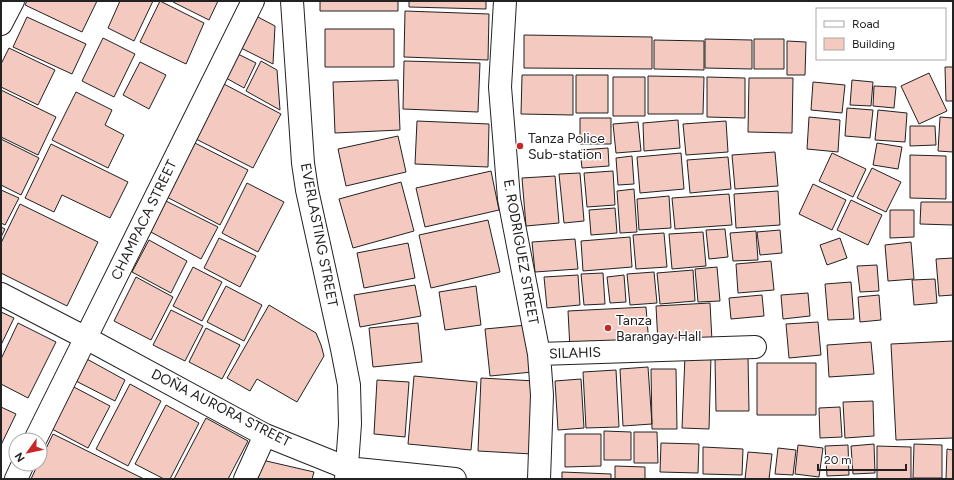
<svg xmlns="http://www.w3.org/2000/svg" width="954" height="480" font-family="Figtree,sans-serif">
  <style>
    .building { fill: #f3c9c0; stroke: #222 }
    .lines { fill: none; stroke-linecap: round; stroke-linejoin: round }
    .street-casing { stroke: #222; stroke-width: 24 }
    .secondary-casing { stroke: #222; stroke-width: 24 }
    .street { stroke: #fff; stroke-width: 22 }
    .secondary { stroke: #fff; stroke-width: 22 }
    .poi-dot { fill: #c62828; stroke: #fff; stroke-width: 1.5 }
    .labels { text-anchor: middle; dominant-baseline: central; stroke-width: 3; stroke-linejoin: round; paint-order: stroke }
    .poi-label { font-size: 14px; fill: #222; stroke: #fff; text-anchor: start }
    .street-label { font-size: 14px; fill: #222; stroke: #fff }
  </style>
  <rect width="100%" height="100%" fill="#fff"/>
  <path class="building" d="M27 1H97L82 32 25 5Z
    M120 1H153L134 41 108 28Z
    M160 1 204 23 186 64 140 42Z
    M174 1H218L209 20 173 2Z
    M320 1H398V11H320Z
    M409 1H486V9L409 7Z
    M405 11 489 14 488 60 404 57Z
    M256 16 275 26 273 64 241 48Z
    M27 17 86 44 72 74 13 47Z
    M325 29H394V67H325Z
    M524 35 652 37V69L524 68Z
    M103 38 135 54 114 97 82 81Z
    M705 39 752 40V69L705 68Z
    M754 39H784V69H754Z
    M654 40 704 41V70L654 69Z
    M787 41 806 42 805 75H787Z
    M9 48 55 70 38 105 1 87V64Z
    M238 54 256 63 244 88 226 78Z
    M261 61 277 70 280 110 246 91Z
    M404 61 480 63 478 112 403 109Z
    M140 62 166 75 149 109 123 95Z
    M945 67H953V101H946Z
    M929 73 947 111 919 124 901 86Z
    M522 75H573V115L521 114Z
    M576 75H608V113H576Z
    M648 76 704 77 703 114H648Z
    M613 77H645V116H613Z
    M707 77 745 78V118L707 117Z
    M749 78H793L792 133 748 132Z
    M398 80 400 130 335 133 333 82Z
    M852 80 873 82 871 106 850 105Z
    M813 82 845 85 842 113 811 110Z
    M222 83 281 114 253 168 194 138Z
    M874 86 896 87 894 108 873 106Z
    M1 90 56 117 38 155 1 137Z
    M76 92 112 110 105 125 124 135 108 168 52 140Z
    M847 108 873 110 870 138 845 136Z
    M878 110 907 113 905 142 875 140Z
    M809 117 840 120 838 152 807 149Z
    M940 117 953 118V152L938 151Z
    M580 118H611V144H580Z
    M678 120 680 148 644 151 643 123Z
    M417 121 489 124 488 167 415 164Z
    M726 121 728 152 686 155 683 124Z
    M638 122 641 151 616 153 613 124Z
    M910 126H935L936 145 910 146Z
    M398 136 406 172 346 186 338 149Z
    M1 139 39 158 21 195 1 185Z
    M191 141 248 170 220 225 163 195Z
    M877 143 902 147 898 169 873 165Z
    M51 144 128 182 110 218 62 195 54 212 25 198Z
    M608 148 609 166 582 168 580 150Z
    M775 152 778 186 735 189 732 155Z
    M681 153 684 189 640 193 637 157Z
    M832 153 866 169 853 197 819 181Z
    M910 155 946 156V199L910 198Z
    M632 156 634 184 618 185 616 158Z
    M728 157 731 189 690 193 687 160Z
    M872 168 901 182 886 212 857 198Z
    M491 171 499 210 425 227 416 188Z
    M613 171 615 205 587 207 584 173Z
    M580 173 584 221 564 223 559 174Z
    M555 176 559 223 526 226 522 178Z
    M401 182 414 231 353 248 339 199Z
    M247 183 284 202 258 252 222 233Z
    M813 184 846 200 832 230 799 214Z
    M634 189 637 232 620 233 617 191Z
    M1 190 19 198 5 225 1 223Z
    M778 191 780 225 736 228 734 194Z
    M729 194 732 225 675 229 672 198Z
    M669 196 671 228 639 230 637 199Z
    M164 200 218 227 201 259 149 231Z
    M851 200 882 215 868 245 837 230Z
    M921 202H953V225L920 224Z
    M20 204 98 242 67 306 1 273V243Z
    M615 208 617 233 591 235 589 210Z
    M890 210H914V237L890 238Z
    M488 220 500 272 431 288 419 235Z
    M1 227 5 229 1 237Z
    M725 229 728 257 709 259 706 230Z
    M780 230 782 253 760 255 757 232Z
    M756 231 758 260 733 261 730 233Z
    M703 232 706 266 672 269 669 234Z
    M664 233 667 267 636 269 633 235Z
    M630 237 632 267 583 271 581 241Z
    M219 238 256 256 240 287 204 268Z
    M840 238 847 258 827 265 820 245Z
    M575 239 578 269 535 272 532 242Z
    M149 240 187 261 171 293 132 272Z
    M911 242 914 279 888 281 885 245Z
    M408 243 415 278 364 288 357 253Z
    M953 258V295L939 296 936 259Z
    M771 261 774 290 738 293 736 264Z
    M877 265 879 291 860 292 857 266Z
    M193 267 222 282 202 321 173 306Z
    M717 267 720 301 698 302 695 269Z
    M693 270 695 301 660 304 657 273Z
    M654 272 657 303 630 305 627 274Z
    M603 273 605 304 584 305 581 274Z
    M578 275 580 305 547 308 544 277Z
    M624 275 626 302 610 303 607 277Z
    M136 277 173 297 151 340 114 321Z
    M935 279 937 303 914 305 912 280Z
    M851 282 854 319 828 320 825 284Z
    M415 285 421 316 360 327 354 295Z
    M226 286 262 305 244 341 207 322Z
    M476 286 481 325 445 330 439 292Z
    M808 293 810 316 783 319 781 295Z
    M762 295 764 316 731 319 729 298Z
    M879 295 881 320 860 322 858 297Z
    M710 303 712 341 658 343 656 306Z
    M269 305 316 333 321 345 324 356 297 402 257 379 250 391 227 378Z
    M646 307 649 345 570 349 568 311Z
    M171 310 203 326 185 361 153 345Z
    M1 312 14 318 1 345Z
    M818 322 821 355 789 358 786 324Z
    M18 323 56 342 28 398 1 384V359Z
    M418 323 422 362 373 367 369 328Z
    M527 325 533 372 490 376 485 329Z
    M206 328 240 345 222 379 189 362Z
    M953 341V438L896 440 891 344Z
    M871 342 874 374 829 377 827 345Z
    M685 356H711L709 429 682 428Z
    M748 357 749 411H716L715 358Z
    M85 358 125 380 115 401 74 380Z
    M757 363H816V415H757Z
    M648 367 652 424 623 426 620 369Z
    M651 369H676L677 429H652Z
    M616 370 619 427 586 428 583 372Z
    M414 376 477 382 471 450 408 444Z
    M481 378 535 381 532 454 478 451Z
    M581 379 584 428 558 430 555 381Z
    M377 380 409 382 405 437 374 434Z
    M130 384 161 401 128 466 96 449Z
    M72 386 110 406 88 448 50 428Z
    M873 401 874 436 845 438 843 402Z
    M166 405 199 423 170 479H164L135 464Z
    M1 407 16 414 1 445Z
    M840 407 842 437 820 438 819 408Z
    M206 418 248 441 228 479H174Z
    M604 431 631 432V460H604Z
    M634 432H657L658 463H634Z
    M53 434 144 479H31L38 464H40V461Z
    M565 434H601V466L565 467Z
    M661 443 699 444 698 473 660 472Z
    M874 444 875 473 853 474 851 446Z
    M914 444 942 445V478H913Z
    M798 445 823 448 819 477 795 474Z
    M848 445 849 475 827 476 825 446Z
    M877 446 911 447V479H877Z
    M703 447 743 449 742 475 703 474Z
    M778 448 796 450 793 475 775 474Z
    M947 449 953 450V479H946Z
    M748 452 772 454 769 479H745Z
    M262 460 314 472 312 479H258Z
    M615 466 645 467V479H615Z
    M562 472 611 474V479H562Z"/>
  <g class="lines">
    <g class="street-casing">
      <path id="street" d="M292 1 303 163 307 190 342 349 349 385 350 424 346 479
        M505 1 500 87 509 199 539 354 542 395 539 479
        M1 294 86 338 265 435 347 468 455 479
        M539 354 755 347
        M35 440 253 1
        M16 479 23 464
        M245 479 265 435"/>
    </g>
    <g class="secondary-casing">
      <path id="secondary" d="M1 24 13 1"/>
    </g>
    <use href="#street" class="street"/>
    <use href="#secondary" class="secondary"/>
  </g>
  <g class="poi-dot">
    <circle cx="520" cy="146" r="4"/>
    <circle cx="608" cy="328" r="4"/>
  </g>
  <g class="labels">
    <g class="poi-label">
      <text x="528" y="138">Tanza Police<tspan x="528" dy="16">Sub-station</tspan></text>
      <text x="616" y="320">Tanza<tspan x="616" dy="16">Barangay Hall</tspan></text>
    </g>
    <g class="street-label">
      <text transform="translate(144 220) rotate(-64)">CHAMPACA STREET</text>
      <text transform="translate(319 235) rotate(79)">EVERLASTING STREET</text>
      <text transform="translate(521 252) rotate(80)">E. RODRIGUEZ STREET</text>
      <text transform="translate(575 353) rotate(-2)">SILAHIS</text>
      <text transform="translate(221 408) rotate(27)">DOÑA AURORA STREET</text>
    </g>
  </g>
  <rect width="954" height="480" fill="none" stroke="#222222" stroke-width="4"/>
  <rect x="816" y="8" width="130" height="52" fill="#ffffff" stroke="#a7a7a7"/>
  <rect x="824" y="21" width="20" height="6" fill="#ffffff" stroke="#a7a7a7"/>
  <text x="852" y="28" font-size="12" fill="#222222">Road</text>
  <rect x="824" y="38" width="20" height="12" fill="#f3c9c0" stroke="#a7a7a7"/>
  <text x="852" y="48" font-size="12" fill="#222222">Building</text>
  <g transform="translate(28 452) rotate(237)"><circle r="19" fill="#ffffff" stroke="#a7a7a7"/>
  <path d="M0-3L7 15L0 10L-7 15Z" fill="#c62828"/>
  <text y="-6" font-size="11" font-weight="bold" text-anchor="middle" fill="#222222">N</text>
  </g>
  <path d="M818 464v6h88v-6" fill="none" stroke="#222222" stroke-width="2"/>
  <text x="824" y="464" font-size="12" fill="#222222" stroke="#ffffff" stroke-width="3" paint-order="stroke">20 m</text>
</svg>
